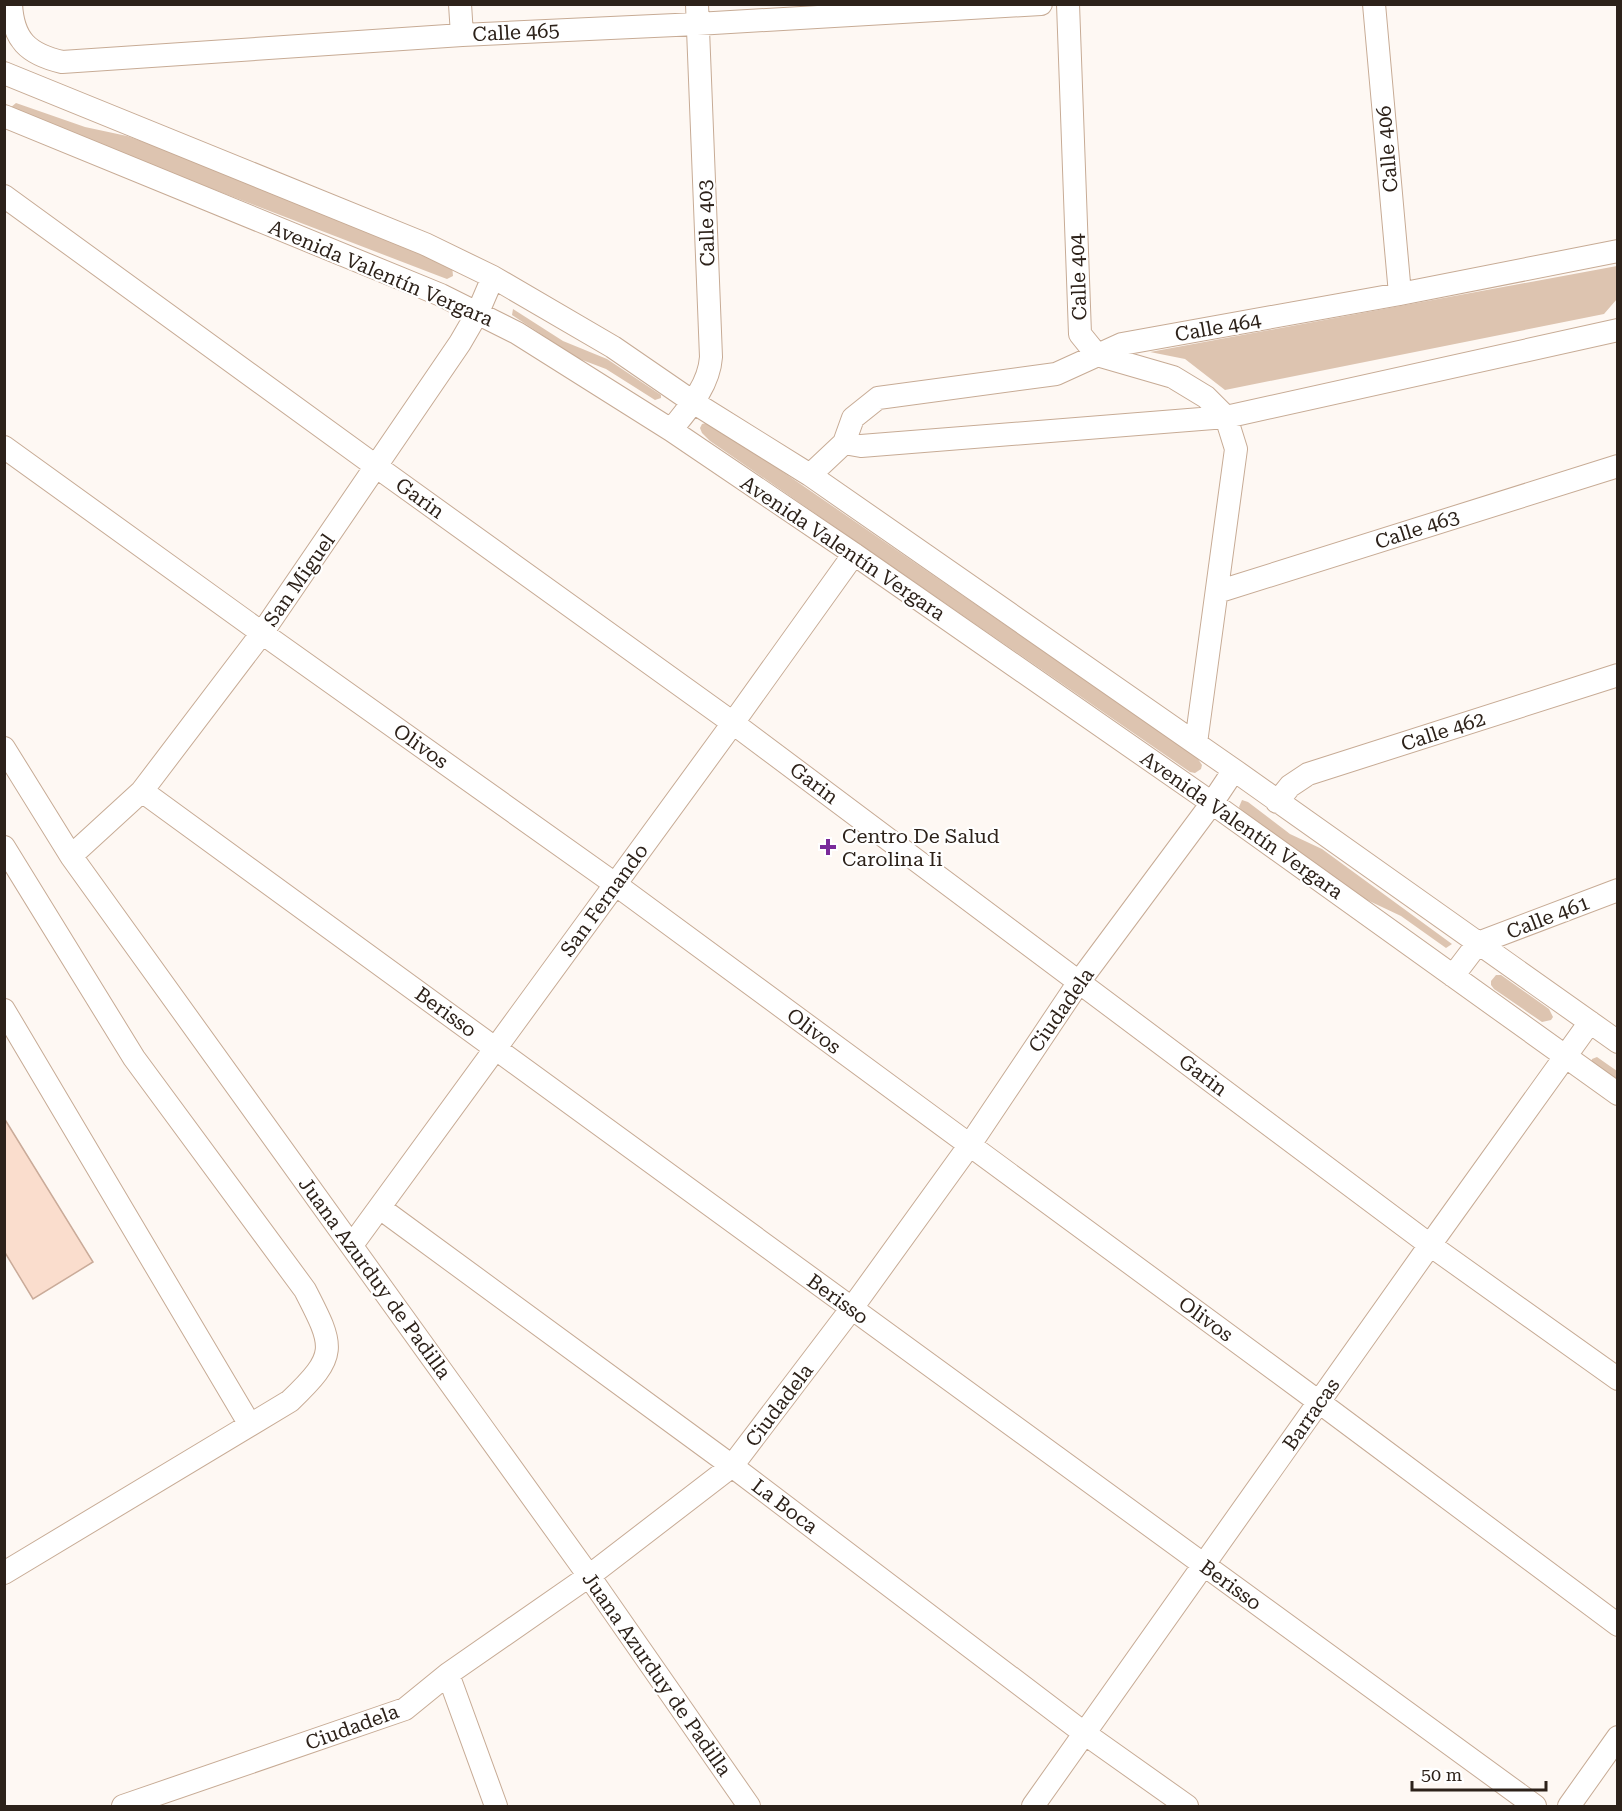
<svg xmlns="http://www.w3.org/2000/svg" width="1622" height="1811" font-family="'Roboto Serif',serif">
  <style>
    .green { fill: #ddc4b0 }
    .building { fill: #faddcd; stroke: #caab99; stroke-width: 1.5 }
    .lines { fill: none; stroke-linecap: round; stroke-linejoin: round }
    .minor-casing { stroke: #c7ab95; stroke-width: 24 }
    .minor { stroke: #fff; stroke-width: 22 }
    .poi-dot { fill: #7a299a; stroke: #fff; stroke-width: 2 }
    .labels { text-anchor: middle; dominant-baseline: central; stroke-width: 4.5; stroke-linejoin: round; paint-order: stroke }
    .street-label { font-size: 20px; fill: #2d221a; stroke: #fff }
    .poi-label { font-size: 20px; fill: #2d221a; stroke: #fff; text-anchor: start }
  </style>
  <rect width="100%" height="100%" fill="#fef8f3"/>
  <path class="green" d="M16 103 85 127 127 136 163 149 452 265 453 276 447 279 439 276 158 168 10 108Z
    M1617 266V299L1604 314 1225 390 1185 359 1150 352Z
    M513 309 563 341 607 359 661 395V398L655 400 606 369 577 358 512 315Z
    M706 423 719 428 1196 756 1202 765 1201 769 1195 773 1190 772 710 441 702 433 700 428 702 424Z
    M1242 800 1248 802 1290 834 1322 849 1452 944 1446 948 1401 916 1365 899 1241 810 1239 807Z
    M1496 975H1501L1549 1009 1553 1017 1551 1020 1542 1022 1494 989 1491 985V981Z
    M1597 1057 1617 1071V1081L1591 1062 1592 1059Z"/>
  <path class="building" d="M4 1118 93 1262 33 1299 4 1251Z"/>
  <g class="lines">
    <g class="minor-casing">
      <path id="minor" d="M11 4C13 40 28 54 62 62L462 35 697 24 1041 4
        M460 4 462 35
        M1068 4 1080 334 1097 355 1173 377 1206 397 1226 417 1236 449 1196 743
        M1374 4 1400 294
        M4 73 425 244 493 277 613 347 693 402 810 475 1234 770 1618 1042
        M4 116 441 295 517 333 671 430 854 554 1212 803 1618 1094
        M4 196 377 467 733 723 1430 1245 1618 1379
        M671 430C688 409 709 386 711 357L697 4
        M844 443 861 446 1226 417 1618 330
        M4 447 262 633 615 884 1319 1402 1618 1625
        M810 475 844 443 853 418 878 398 1056 374 1122 344 1400 294 1618 251
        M1217 592 1618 466
        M4 748 71 856 589 1576 749 1806
        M142 791 1535 1806
        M1277 802 1290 786 1308 774 1618 675
        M4 847 134 1058 305 1290C335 1348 338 1355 290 1401L4 1573
        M71 856 142 791 262 633 460 343 478 312 493 277
        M1453 976 1478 943 1618 890
        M4 1010 250 1425
        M380 1208 732 1466 1084 1733 1187 1806
        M352 1245 733 723 854 554
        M448 1674 496 1806
        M123 1806 405 1709 448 1674 589 1576 732 1466 852 1308 969 1146 1079 982 1212 803 1234 770
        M1033 1806 1430 1245 1590 1022
        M1569 1806 1618 1737"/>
    </g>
    <use href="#minor" class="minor"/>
  </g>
  <path class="poi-dot" d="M825 838h6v6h6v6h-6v6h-6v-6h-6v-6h6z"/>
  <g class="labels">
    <g class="street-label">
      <text transform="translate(516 32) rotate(-3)">Calle 465</text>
      <text transform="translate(1387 149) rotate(-95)">Calle 406</text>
      <text transform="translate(706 223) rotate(-92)">Calle 403</text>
      <text transform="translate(381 273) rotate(23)">Avenida Valentín Vergara</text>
      <text transform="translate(1078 277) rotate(-92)">Calle 404</text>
      <text transform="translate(1218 327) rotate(-10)">Calle 464</text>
      <text transform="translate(420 498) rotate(36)">Garin</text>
      <text transform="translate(1417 529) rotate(-18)">Calle 463</text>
      <text transform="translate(843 548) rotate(34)">Avenida Valentín Vergara</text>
      <text transform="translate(299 580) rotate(-55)">San Miguel</text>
      <text transform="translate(1443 731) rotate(-18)">Calle 462</text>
      <text transform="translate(421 746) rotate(35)">Olivos</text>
      <text transform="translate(814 783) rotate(37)">Garin</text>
      <text transform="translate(1242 825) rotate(35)">Avenida Valentín Vergara</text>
      <text transform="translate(604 900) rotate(-54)">San Fernando</text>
      <text transform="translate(1548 917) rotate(-21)">Calle 461</text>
      <text transform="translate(1061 1010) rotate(-55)">Ciudadela</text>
      <text transform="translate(446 1012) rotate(36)">Berisso</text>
      <text transform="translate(814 1031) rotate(37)">Olivos</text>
      <text transform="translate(1203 1075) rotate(37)">Garin</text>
      <text transform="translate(375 1278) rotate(54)">Juana Azurduy de Padilla</text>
      <text transform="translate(838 1299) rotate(36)">Berisso</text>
      <text transform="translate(1206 1319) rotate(36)">Olivos</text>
      <text transform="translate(779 1405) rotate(-53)">Ciudadela</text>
      <text transform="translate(1311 1414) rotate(-55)">Barracas</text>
      <text transform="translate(785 1506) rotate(37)">La Boca</text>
      <text transform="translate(1231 1585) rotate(36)">Berisso</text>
      <text transform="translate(657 1674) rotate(55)">Juana Azurduy de Padilla</text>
      <text transform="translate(352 1727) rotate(-20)">Ciudadela</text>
    </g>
    <g class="poi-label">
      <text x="842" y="836">Centro De Salud<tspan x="842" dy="23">Carolina Ii</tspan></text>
    </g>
  </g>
  <rect width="1622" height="1811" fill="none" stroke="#2d221a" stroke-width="12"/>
  <path d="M1412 1781v9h134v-9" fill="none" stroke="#2d221a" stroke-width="3"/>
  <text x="1421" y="1781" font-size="18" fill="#2d221a" stroke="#ffffff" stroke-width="4.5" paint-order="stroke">50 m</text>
</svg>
